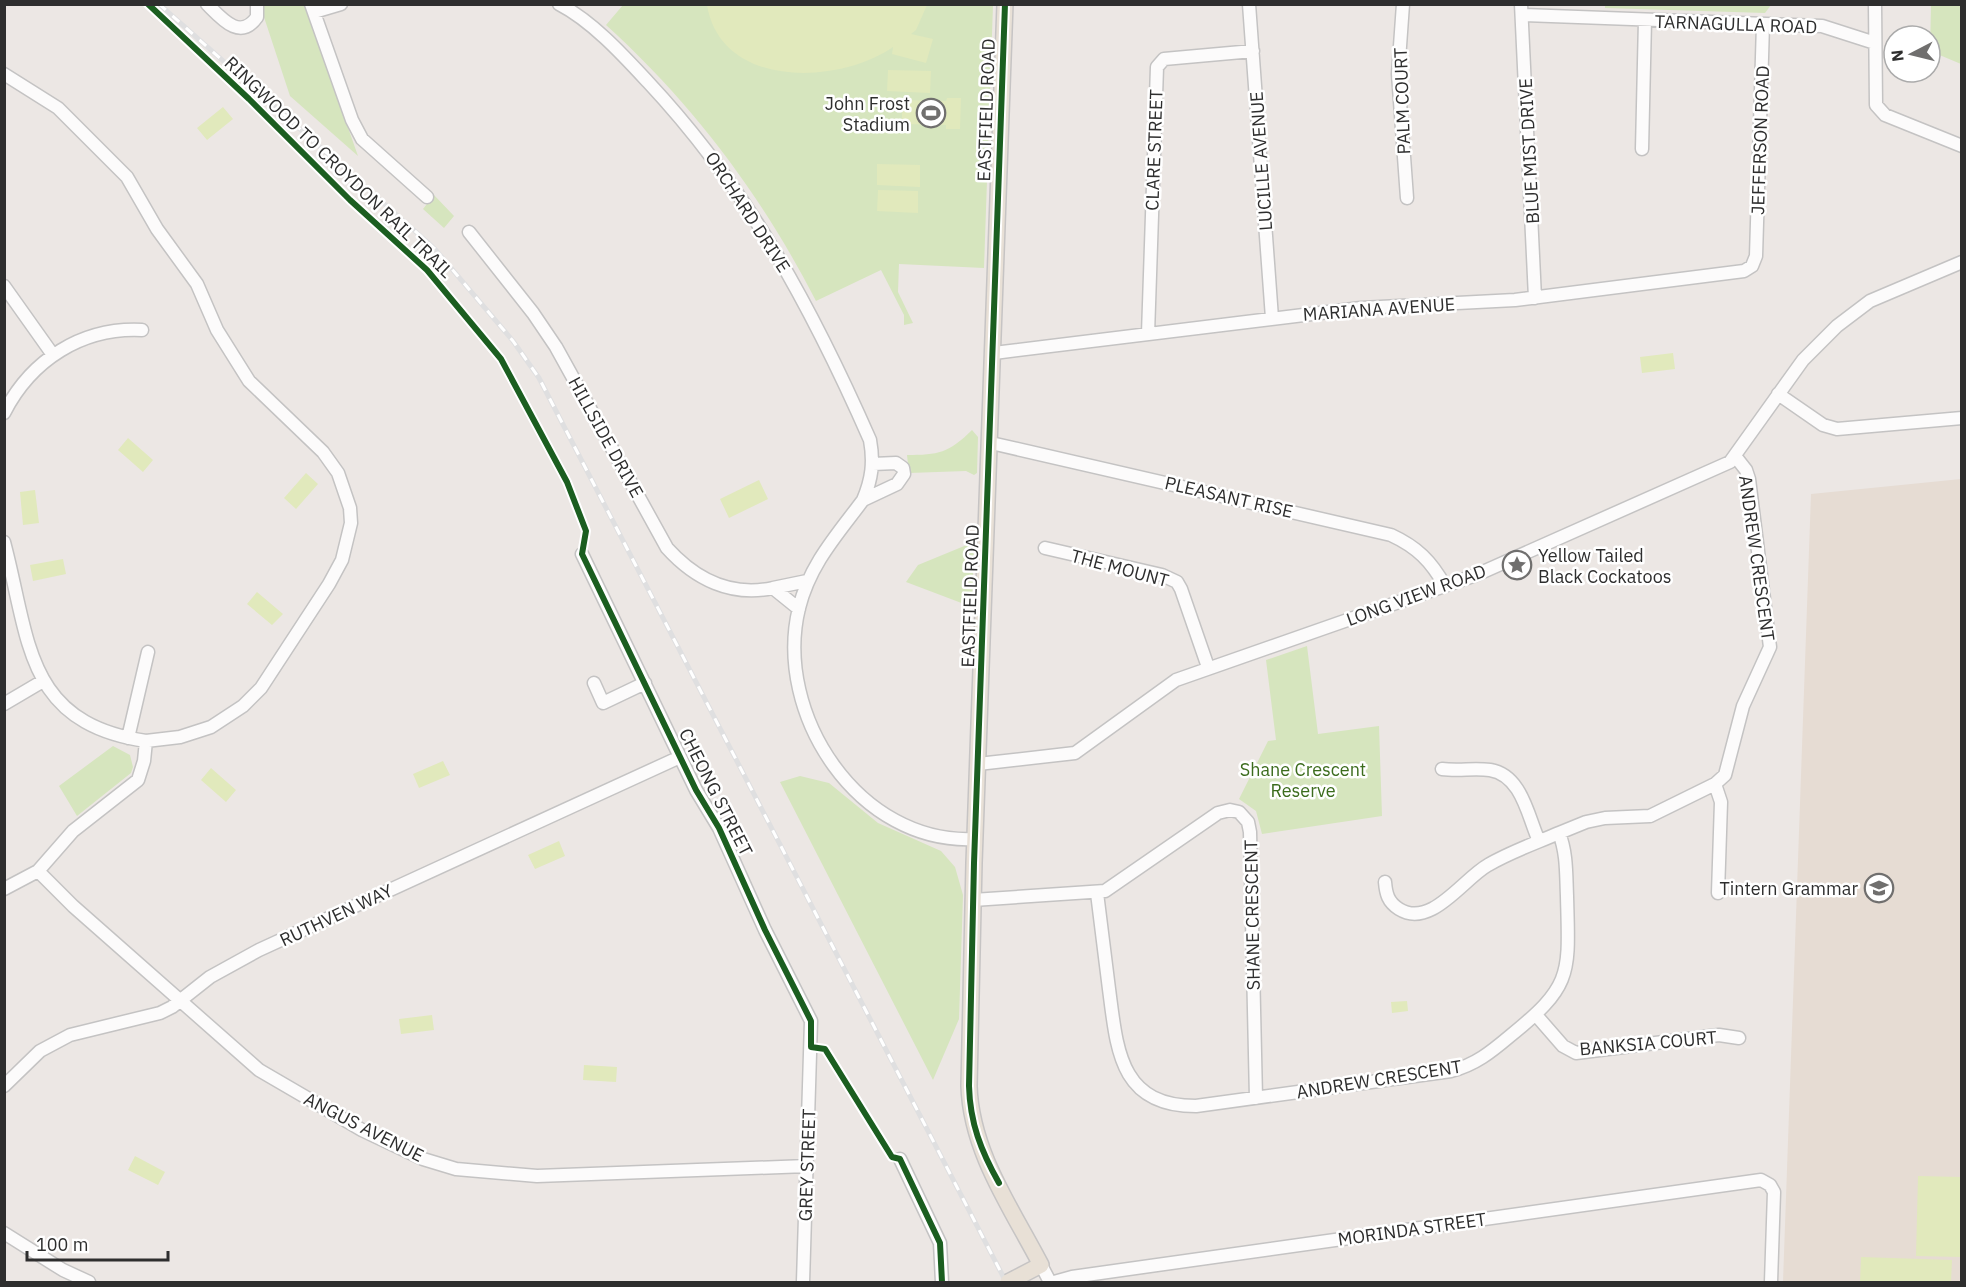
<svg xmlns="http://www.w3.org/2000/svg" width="1966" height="1287" font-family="'IBM Plex Sans',sans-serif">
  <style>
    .education { fill: #e6dcd3 }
    .green { fill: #d6e5be }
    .pitch { fill: #e1e9bc }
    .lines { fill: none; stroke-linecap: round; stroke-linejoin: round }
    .minor-casing { stroke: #c4c3c3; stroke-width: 15 }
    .major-casing { stroke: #c6c4c4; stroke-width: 18 }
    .minor { stroke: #fcfbfb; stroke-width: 12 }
    .major { stroke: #e8e0d6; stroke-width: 15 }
    .rail-casing { stroke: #dfdfe0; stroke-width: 5 }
    .rail { stroke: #fff; stroke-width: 3; stroke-dasharray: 9; stroke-linecap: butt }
    .major-bridge-casing { stroke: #c6c4c4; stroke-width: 18; stroke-linecap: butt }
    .major-bridge { stroke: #e8e0d6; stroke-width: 15 }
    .cycleway-casing { stroke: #fff; stroke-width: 10 }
    .cycleway { stroke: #1b5e20; stroke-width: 6 }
    .labels { text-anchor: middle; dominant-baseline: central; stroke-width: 5; stroke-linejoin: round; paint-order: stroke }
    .street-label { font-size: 18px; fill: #2e2e2e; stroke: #fff }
    .poi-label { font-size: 18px; fill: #2e2e2e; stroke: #fff; text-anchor: end }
    .park-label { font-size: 18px; fill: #3c6c1d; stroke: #fff }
  </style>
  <rect width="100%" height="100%" fill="#ece7e4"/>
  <path class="education" d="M1961 479V1282H1783L1811 494Z"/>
  <path class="green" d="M260 5H305L358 156 290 96Z
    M623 5H993L984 268 899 264 898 292 913 323 904 325V315L881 270 816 301C762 196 694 105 606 25Z
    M1605 5V4L1771 5 1765 13 1605 8Z
    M1931 5H1961V64L1930 51Z
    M434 195 454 216 444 228 423 209Z
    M972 430 978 437 977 473 974 475 966 471 909 473 907 455C938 455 949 453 972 430Z
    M974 542 972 607 906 582 918 565Z
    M1307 646 1318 734 1379 726 1382 816 1262 834 1256 811 1239 799 1268 741 1276 740 1266 660Z
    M113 746 130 755 133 767 131 773 77 816 59 786Z
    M800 776 829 783 878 823 941 851 955 867 963 895 959 1019 933 1080 780 782Z"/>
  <path class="pitch" d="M707 5H927L916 30 911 34 933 39 926 63 892 54 893 47C838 85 721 89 707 5Z
    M888 70 931 71 930 93 887 91Z
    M947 98H961L960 129H946V125L902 124V100L946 101Z
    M223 107 233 119 207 140 197 128Z
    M877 164 920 165V187L877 185Z
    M878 190 918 191V213L877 211Z
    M1673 353 1675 369 1642 373 1640 357Z
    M128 438 153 460 143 472 118 450Z
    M306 473 318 484 296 509 284 498Z
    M759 480 768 499 729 518 720 499Z
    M35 490 39 523 23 525 20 492Z
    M63 559 66 574 33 581 30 565Z
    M257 592 283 614 272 625 247 604Z
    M443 761 450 775 419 788 413 774Z
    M211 768 236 790 226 802 201 780Z
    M559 841 565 856 535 869 528 855Z
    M1407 1001 1408 1011 1392 1013 1391 1002Z
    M432 1015 434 1030 401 1034 399 1019Z
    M584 1065 617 1067 616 1082 583 1080Z
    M135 1156 165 1172 158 1185 128 1170Z
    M1918 1176 1961 1177V1257L1916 1256Z
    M1861 1257 1952 1260 1951 1282H1860Z"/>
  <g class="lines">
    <g class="minor-casing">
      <path id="minor" d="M207 4C222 19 240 41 257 17V4
        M311 4 352 120 362 139 427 197
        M559 4C592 21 623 55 648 82 748 189 811 306 870 440 874 462 872 479 863 500 837 535 810 564 799 608 773 714 859 845 975 839
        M1249 4 1272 318
        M1403 4 1398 74 1407 198
        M1521 4 1535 298
        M1875 4 1876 105 1885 115 1962 146
        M314 12 341 4
        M1523 15 1822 26 1875 43
        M4 74 58 108 127 177 157 229 197 284 217 330 249 381 323 452 338 473 350 508 351 523 342 560 329 584 261 688 243 706 211 727 180 737 146 741 144 761 138 780 73 831 38 871 4 889
        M1642 149 1645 20
        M469 232 533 313 556 347 667 548C695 579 731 597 773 588L799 609
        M4 286 53 355
        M1148 334 1157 67 1164 59 1253 51
        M994 353 1361 308 1515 300 1744 271 1752 266 1756 256 1763 24
        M1778 394 1823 425 1837 429 1962 418
        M4 413C31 360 82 327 142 330
        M991 443 1391 535C1417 547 1431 561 1445 586
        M863 500 897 484 904 474 903 468 896 463 873 464
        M4 542C30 639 24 723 146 741
        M1045 548 1162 575 1177 582 1181 589 1208 667
        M582 554 696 790 719 828 765 930 811 1021 803 1282
        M773 588 807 581
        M594 683 603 703 645 683
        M4 704 43 681
        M128 738 148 652
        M978 764 1075 753 1176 680 1476 575 1730 462 1803 360 1837 326 1870 301 1962 262
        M1442 769C1458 771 1475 768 1490 770 1522 775 1528 817 1539 841
        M1715 784 1721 802 1718 893
        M38 871 73 906 259 1070 362 1130 423 1159 456 1169 537 1176 807 1166
        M1385 882C1386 894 1388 902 1399 909 1431 929 1463 879 1488 865 1510 852 1536 843 1559 833
        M1097 893C1101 925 1105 957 1109 989 1117 1049 1119 1106 1196 1106L1451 1071C1475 1065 1491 1052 1510 1036 1573 985 1569 975 1567 896 1566 874 1567 853 1559 833L1586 822 1605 818 1650 816 1715 784 1725 775 1743 706 1770 647 1749 479 1746 470 1735 456
        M973 900 1105 891 1218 813 1230 810 1239 812 1248 822 1250 832 1256 1098
        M1536 1015 1563 1046 1576 1053 1719 1035 1739 1038
        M4 1086 40 1051 70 1035 160 1013 172 1007 210 977 259 950 680 757
        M900 1159 940 1243 942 1282
        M4 1233 63 1270 89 1282
        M1041 1265 1050 1282
        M1054 1282 1072 1277 1761 1180 1770 1185 1774 1192 1771 1282"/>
    </g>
    <g class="major-casing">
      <path id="major" d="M1005 4 974 863 969 1086C971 1152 1012 1209 1041 1265L1016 1278"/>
    </g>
    <use href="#minor" class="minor"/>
    <use href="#major" class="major"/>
    <g class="rail-casing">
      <path id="rail" d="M159 4 434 248 513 341 539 378 1006 1282"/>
    </g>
    <use href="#rail" class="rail"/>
    <g class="major-bridge-casing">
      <path id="major-bridge" d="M1008 1282 1016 1278"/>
    </g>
    <use href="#major-bridge" class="major-bridge"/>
    <g class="cycleway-casing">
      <path id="cycleway" d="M148 4 249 99 350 200 427 270 501 359 567 482 586 531 582 554 696 790 719 828 765 930 811 1021V1047L825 1049 892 1157 900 1159 940 1243 942 1282
        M999 1183C981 1151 970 1123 969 1086L974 863 1005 4"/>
    </g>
    <use href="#cycleway" class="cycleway"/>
  </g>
  <defs>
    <g id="stadium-ring" transform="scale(1.5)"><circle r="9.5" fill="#fff" stroke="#706f6e" stroke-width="1.5"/><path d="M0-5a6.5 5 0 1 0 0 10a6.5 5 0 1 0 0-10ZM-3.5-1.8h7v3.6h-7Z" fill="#706f6e"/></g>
    <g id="sight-ring" transform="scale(1.5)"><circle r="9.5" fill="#fff" stroke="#706f6e" stroke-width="1.5"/><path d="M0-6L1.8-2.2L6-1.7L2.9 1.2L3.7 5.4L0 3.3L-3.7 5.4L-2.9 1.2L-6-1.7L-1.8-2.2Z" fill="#706f6e"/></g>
    <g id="school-ring" transform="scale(1.5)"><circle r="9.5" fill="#fff" stroke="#706f6e" stroke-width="1.5"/><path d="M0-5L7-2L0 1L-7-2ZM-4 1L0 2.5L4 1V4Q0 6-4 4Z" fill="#706f6e"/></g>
  </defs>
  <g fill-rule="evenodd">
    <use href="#stadium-ring" x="931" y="113"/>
    <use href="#sight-ring" x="1517" y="565"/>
    <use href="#school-ring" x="1879" y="888"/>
  </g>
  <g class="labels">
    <g class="street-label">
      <text transform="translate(1736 24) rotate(2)">TARNAGULLA ROAD</text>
      <text transform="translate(1402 101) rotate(-92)">PALM COURT</text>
      <text transform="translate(986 110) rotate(-88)">EASTFIELD ROAD</text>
      <text transform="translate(1760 140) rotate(-88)">JEFFERSON ROAD</text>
      <text transform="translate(1154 150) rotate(-88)">CLARE STREET</text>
      <text transform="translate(1529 151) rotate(-93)">BLUE MIST DRIVE</text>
      <text transform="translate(1261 161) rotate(-94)">LUCILLE AVENUE</text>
      <text transform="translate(339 167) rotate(44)">RINGWOOD TO CROYDON RAIL TRAIL</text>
      <text transform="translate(748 212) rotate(57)">ORCHARD DRIVE</text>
      <text transform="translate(1379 309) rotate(-4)">MARIANA AVENUE</text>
      <text transform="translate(606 437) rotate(61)">HILLSIDE DRIVE</text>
      <text transform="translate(1229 497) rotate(13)">PLEASANT RISE</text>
      <text transform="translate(1757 558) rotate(82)">ANDREW CRESCENT</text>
      <text transform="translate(1120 568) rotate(15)">THE MOUNT</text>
      <text transform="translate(1416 595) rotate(-20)">LONG VIEW ROAD</text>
      <text transform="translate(970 596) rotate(-88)">EASTFIELD ROAD</text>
      <text transform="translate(716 792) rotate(63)">CHEONG STREET</text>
      <text transform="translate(336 915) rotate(-25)">RUTHVEN WAY</text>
      <text transform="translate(1252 915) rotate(-91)">SHANE CRESCENT</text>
      <text transform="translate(1648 1043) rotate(-5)">BANKSIA COURT</text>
      <text transform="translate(1379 1079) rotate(-9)">ANDREW CRESCENT</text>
      <text transform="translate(364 1127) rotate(27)">ANGUS AVENUE</text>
      <text transform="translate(807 1165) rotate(-88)">GREY STREET</text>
      <text transform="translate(1412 1229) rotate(-8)">MORINDA STREET</text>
    </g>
    <g class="poi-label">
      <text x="910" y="103">John Frost<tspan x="910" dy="21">Stadium</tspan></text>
      <text x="1538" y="555" text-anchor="start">Yellow Tailed<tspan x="1538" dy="21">Black Cockatoos</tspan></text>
      <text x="1858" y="888">Tintern Grammar</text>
    </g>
    <g class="park-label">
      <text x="1303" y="769">Shane Crescent<tspan x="1303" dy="21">Reserve</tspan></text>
    </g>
  </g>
  <rect width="1966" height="1287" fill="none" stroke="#2e2e2e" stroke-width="12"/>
  <g transform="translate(1912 54) rotate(263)"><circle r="28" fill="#ffffff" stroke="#ababab" stroke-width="1.5"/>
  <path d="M0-4.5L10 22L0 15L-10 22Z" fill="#706f6e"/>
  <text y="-9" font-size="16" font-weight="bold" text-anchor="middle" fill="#2e2e2e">N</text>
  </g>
  <path d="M27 1251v9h141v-9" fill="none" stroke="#2e2e2e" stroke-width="3"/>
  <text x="36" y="1251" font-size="18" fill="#2e2e2e" stroke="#ffffff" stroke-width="4.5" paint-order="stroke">100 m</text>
</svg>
